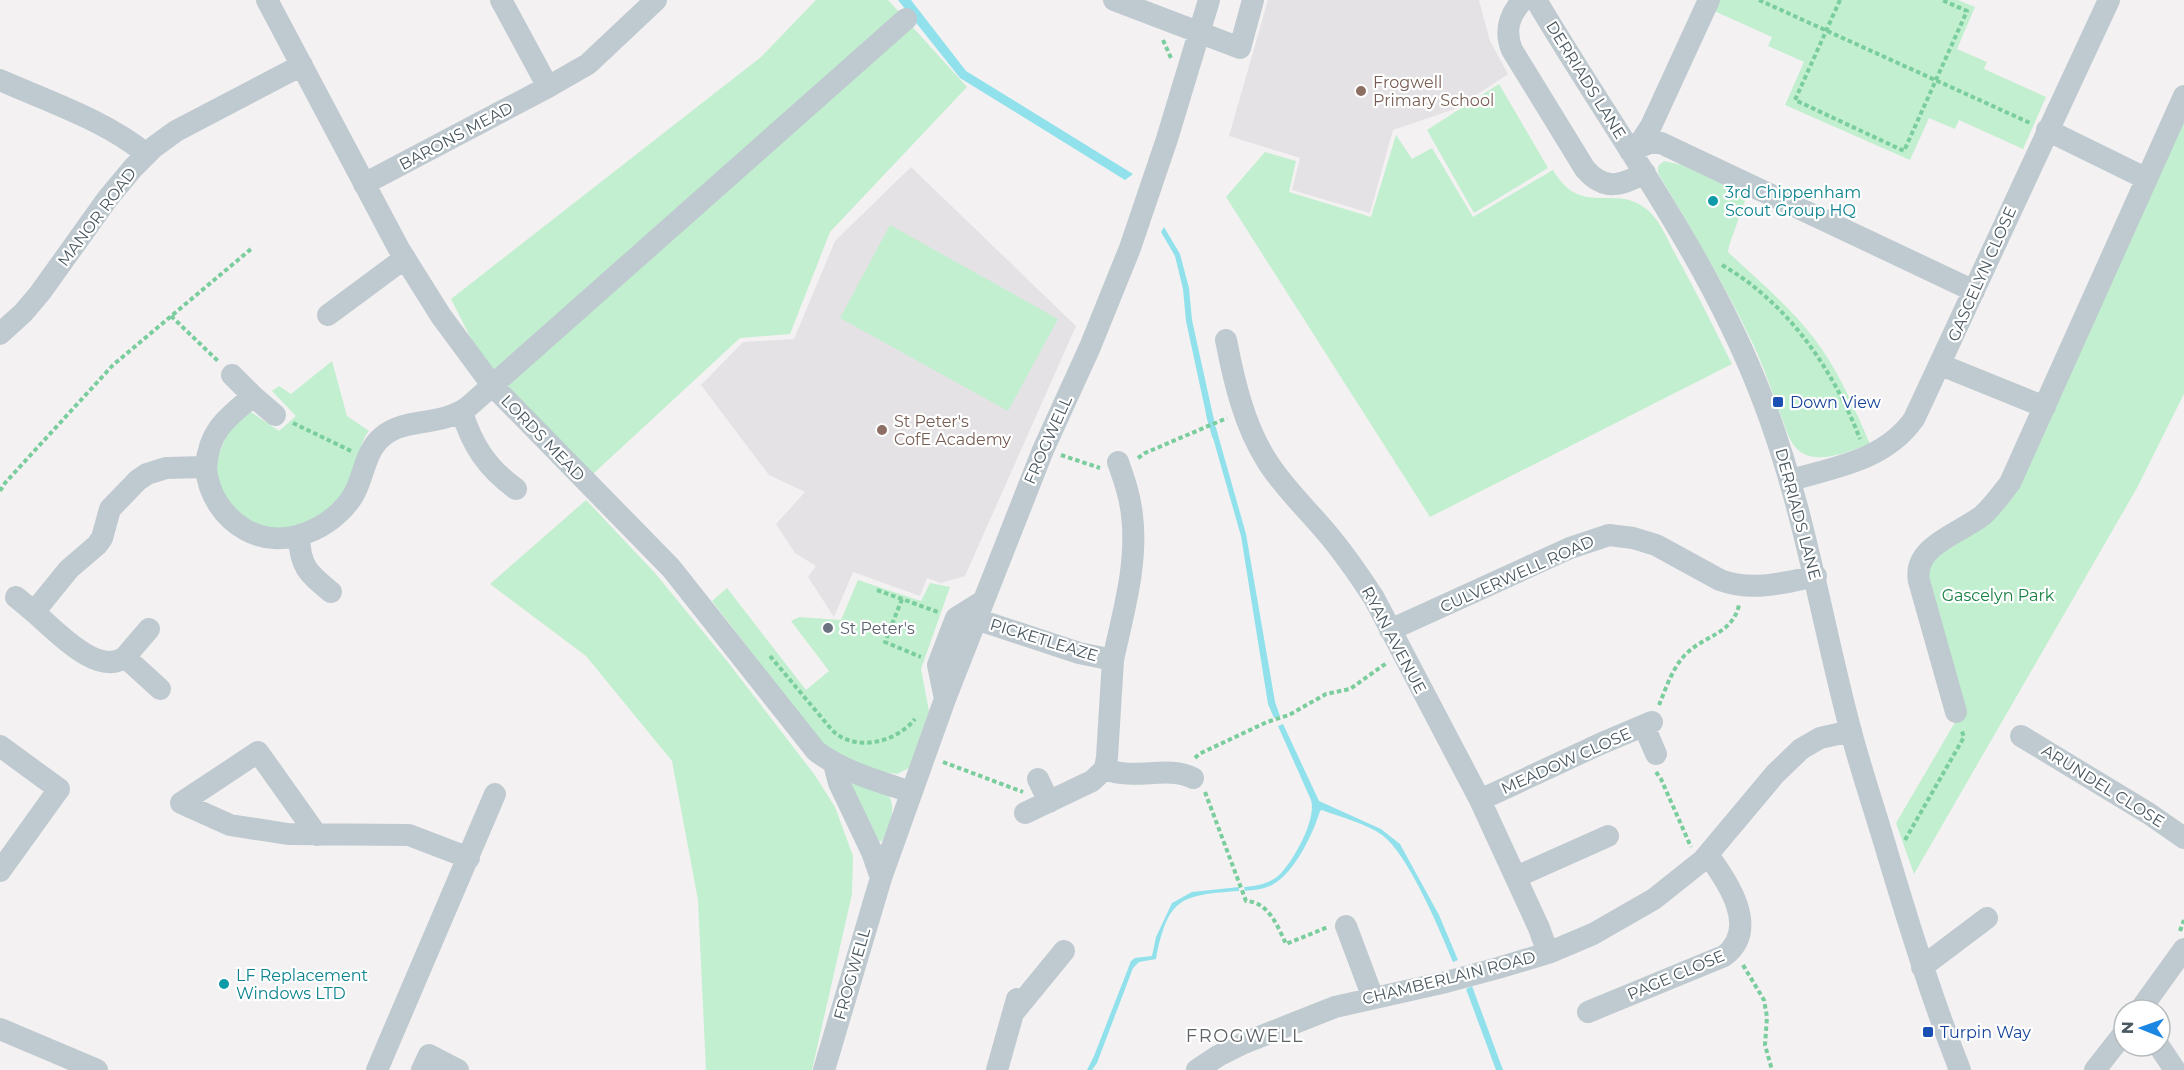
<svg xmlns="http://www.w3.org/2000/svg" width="2184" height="1070" font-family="Montserrat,sans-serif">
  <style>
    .education { fill: #e4e2e4 }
    .green { fill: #c2efcf }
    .water { fill: #90e1eb }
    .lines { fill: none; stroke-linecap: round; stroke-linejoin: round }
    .stream { stroke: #90e1eb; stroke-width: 6 }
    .path { stroke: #7acd9c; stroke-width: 4; stroke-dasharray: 4.5 3; stroke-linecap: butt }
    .minor { stroke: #bfcad0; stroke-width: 22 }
    .education-dot { fill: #8d6e63; stroke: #fff; stroke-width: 2 }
    .culture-dot { fill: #0f9aa8; stroke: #fff; stroke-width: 2 }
    .transit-dot { fill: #1a4fb4; stroke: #fff; stroke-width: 2 }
    .worship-dot { fill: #6b7280; stroke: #fff; stroke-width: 2 }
    .labels { text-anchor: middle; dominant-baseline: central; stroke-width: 4.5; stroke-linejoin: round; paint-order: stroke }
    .street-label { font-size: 16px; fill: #49575f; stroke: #fff }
    .education-label { font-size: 16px; fill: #785e54; stroke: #fff; text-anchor: start }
    .culture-label { font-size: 16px; fill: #0d838f; stroke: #fff; text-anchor: start }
    .transit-label { font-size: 16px; fill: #164399; stroke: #fff; text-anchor: start }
    .park-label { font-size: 16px; fill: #198143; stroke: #fff }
    .worship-label { font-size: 16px; fill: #5b616d; stroke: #fff; text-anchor: start }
    .neighbourhood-label { font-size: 18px; letter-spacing: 1.5px; fill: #5e6266; stroke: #fff }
  </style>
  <rect width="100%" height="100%" fill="#f4f1f2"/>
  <path class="education" d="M1268 0H1479L1490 41 1508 74 1455 109 1393 130 1370 213 1292 190 1300 158 1229 136Z
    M911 167 1076 326 965 576 941 583 927 578 920 596 853 572 834 617 808 577 816 566 795 553 776 524 805 492 769 475 701 385 743 342 794 339 835 241Z"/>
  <path class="green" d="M816 0H888L967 87 830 232 790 334 740 338 593 474 492 380 451 299 761 57Z
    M1717 0H1958L1975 7 1957 49 1987 62 1984 69 2046 97 2023 149 1959 120 1955 129 1929 118 1910 160 1785 105 1804 62 1768 46 1772 37 1712 10Z
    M1499 84 1548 168 1474 213 1427 130Z
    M2184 112V394L2137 488 1914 874 1896 823 1961 712 1922 567 1989 515Z
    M1396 135 1412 159 1432 148 1473 217 1553 170C1581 218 1613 184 1645 208 1658 217 1666 236 1673 250 1694 287 1713 326 1732 364L1430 517 1226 197 1265 152 1296 161 1289 192 1371 217Z
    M1664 161 1682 165 1747 195 1729 246 1728 252C1757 279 1789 306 1813 337 1838 369 1854 407 1870 444 1850 451 1815 467 1797 449 1789 441 1785 426 1781 416 1772 392 1764 367 1753 344 1725 285 1691 229 1658 173V166Z
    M890 225 1058 319 1008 411 840 318Z
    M332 361 347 416 369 431C361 440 360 453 356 464 350 482 343 499 328 511 315 522 295 533 278 533 254 533 221 501 217 478 215 466 219 453 224 442 230 429 238 418 251 412L279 431 296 416 272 391 279 386 291 394Z
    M586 500 655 573 727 661 814 774 835 807 853 856 852 894 812 1070H706L698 900 672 761 586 656 490 584Z
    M858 580 921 601 930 583 950 587 921 669 929 711 909 768 897 774 877 771 830 754 712 601 727 588 806 690 829 671 791 621 799 617 841 620Z
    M848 782 888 795C898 808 888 828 882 841H878Z"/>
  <path class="water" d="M898 0H911L966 71 1133 174 1125 180 960 78Z
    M1164 227 1180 254 1189 288 1192 320 1214 420 1208 423 1186 321 1183 289 1175 256 1161 232Z
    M1216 428 1246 534 1275 702 1280 716 1274 718 1268 704 1241 536 1211 431Z
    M1283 724 1319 801 1381 829 1400 844 1439 915 1458 960 1453 962C1440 930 1408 854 1382 835 1367 824 1340 817 1322 810L1320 811C1313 834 1294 874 1272 885 1264 889 1254 890 1245 891L1244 887C1256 886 1269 884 1279 875 1293 862 1317 819 1311 800L1278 726Z
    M1239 887V891C1180 895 1168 898 1156 959L1139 962 1133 968 1097 1063 1092 1070H1087L1094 1056 1131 961 1135 958 1152 956 1156 937 1172 903 1192 892Z
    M1472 986 1503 1070H1496L1466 989Z"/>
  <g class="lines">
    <path class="stream" d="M1209 414 1215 436"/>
    <path class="path" d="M1759 0 2030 123
      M1840 0 1795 100 1904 151 1967 11 1942 0
      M1163 40 1171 58
      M1722 265C1788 303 1833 369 1860 439
      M171 316 219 362
      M293 423 351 451
      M1061 455 1100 468
      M1138 458 1145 453 1227 418
      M0 491 5 483 113 365 251 249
      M877 590 938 612
      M902 599 885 642 921 657
      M770 656 832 730C855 753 897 742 915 719
      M1659 705C1666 688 1672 669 1685 655 1704 635 1732 635 1739 605
      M1195 758 1199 754 1267 722 1289 715 1326 694 1350 689 1388 662
      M943 762 1023 792
      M1656 772 1661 779 1691 847
      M1205 792 1246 901C1269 902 1278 927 1286 944L1328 927
      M1905 840 1964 737 1961 729
      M2180 931 2184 920
      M1743 965 1764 1000 1767 1017 1765 1045 1772 1070"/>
    <path class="minor" d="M267 0 399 249 441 316 492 385 671 568 816 751C844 772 878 781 911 792
      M1114 0 1240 48 1253 0
      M1523 0C1509 15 1504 30 1512 50L1585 169C1605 192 1621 185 1645 173
      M1536 0C1614 132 1708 255 1763 400 1805 509 1821 620 1851 732 1862 773 1876 814 1888 855 1910 928 1932 999 1960 1070
      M0 80C47 101 107 121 146 154
      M548 87 588 64 656 0
      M2047 130 2147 179
      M1631 150 1642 140 1651 126 1709 0
      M1630 151 1649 143H1661L1974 291
      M364 184 548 87 501 0
      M328 315 405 258
      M0 334 23 313 40 293 108 198 133 168 154 147 176 131 302 65
      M1226 340C1234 381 1244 425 1267 461 1283 487 1306 508 1326 532 1344 553 1359 575 1374 598L1480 800 1539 928 1548 953
      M1941 365 2045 407
      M253 396 275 415
      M462 412C472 445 487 468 516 489
      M206 467C209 430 227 418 253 396L232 375
      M1791 480C1836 467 1885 460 1914 419L2109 0
      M299 536C300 567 308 573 331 592
      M16 597 34 612
      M976 619 1079 653 1113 660C1123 613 1138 564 1132 515 1130 496 1124 479 1118 462
      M1390 630 1570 548 1609 535 1633 538 1656 545 1720 580C1752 592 1783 583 1816 576
      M125 657 149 629
      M160 689 125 657C98 678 54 629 34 612L69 569 97 545 102 538 110 509 138 480 147 474 166 468 206 467C208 494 223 517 246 530 283 551 334 529 354 494 364 476 365 451 382 437 405 417 440 427 468 407L906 19
      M945 699 938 665 956 618 983 601
      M1956 712 1919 581C1912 546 1961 533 1983 515 1993 506 2002 493 2010 483L2184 96
      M1644 726 1656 754
      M2021 736 2148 813 2184 838
      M0 746 59 789 0 871
      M834 764 839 783 872 852 881 878
      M1105 769C1135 781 1167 765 1193 778
      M1038 779 1049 802
      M1480 800 1600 744 1652 722
      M1025 813 1092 781 1105 769 1107 757 1113 660
      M317 835 258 752 181 803 230 825 288 834 409 835 469 858
      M1516 877 1608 836
      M1346 926 1373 998
      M1922 967 1987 918
      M2140 1010 2184 949
      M1014 1012 1064 951
      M1588 1012 1724 956C1760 929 1728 882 1708 855
      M0 1029 97 1070
      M2159 1046 2175 1070
      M377 1070 495 794
      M422 1070 429 1055 458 1070
      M824 1070 881 878 945 699 1043 450 1090 347 1130 248 1167 139 1209 0
      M997 1070 1017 999
      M1197 1070 1218 1056 1244 1043 1335 1007 1446 982 1498 968 1548 953 1593 934 1654 899 1703 860 1775 774 1801 749 1820 738 1851 731
      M2095 1070 2124 1033"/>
  </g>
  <g class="education-dot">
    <circle cx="1361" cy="91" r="6"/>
    <circle cx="882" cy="430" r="6"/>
  </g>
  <g class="culture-dot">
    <circle cx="1713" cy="201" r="6"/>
    <circle cx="224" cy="984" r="6"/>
  </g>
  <g class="transit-dot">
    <rect x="1772" y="396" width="12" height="12" rx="3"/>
    <rect x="1922" y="1026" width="12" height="12" rx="3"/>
  </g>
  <circle class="worship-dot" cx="828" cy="628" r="6"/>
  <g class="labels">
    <g class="street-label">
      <text transform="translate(1586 80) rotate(58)">DERRIADS LANE</text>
      <text transform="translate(456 136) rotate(-28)">BARONS MEAD</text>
      <text transform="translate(97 217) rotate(-53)">MANOR ROAD</text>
      <text transform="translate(1982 274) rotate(-66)">GASCELYN CLOSE</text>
      <text transform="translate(543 438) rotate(46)">LORDS MEAD</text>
      <text transform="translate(1048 440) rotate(-66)">FROGWELL</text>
      <text transform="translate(1798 514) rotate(75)">DERRIADS LANE</text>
      <text transform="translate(1517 574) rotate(-24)">CULVERWELL ROAD</text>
      <text transform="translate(1044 640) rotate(17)">PICKETLEAZE</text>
      <text transform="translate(1394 640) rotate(62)">RYAN AVENUE</text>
      <text transform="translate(1566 761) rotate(-24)">MEADOW CLOSE</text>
      <text transform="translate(2103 786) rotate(32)">ARUNDEL CLOSE</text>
      <text transform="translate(852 974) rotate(-74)">FROGWELL</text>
      <text transform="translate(1676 975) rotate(-23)">PAGE CLOSE</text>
      <text transform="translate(1449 978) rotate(-14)">CHAMBERLAIN ROAD</text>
    </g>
    <g class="education-label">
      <text x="1373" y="82">Frogwell<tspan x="1373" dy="18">Primary School</tspan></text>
      <text x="894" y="421">St Peter's<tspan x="894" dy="18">CofE Academy</tspan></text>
    </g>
    <g class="culture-label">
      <text x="1725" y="192">3rd Chippenham<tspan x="1725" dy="18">Scout Group HQ</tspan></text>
      <text x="236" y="975">LF Replacement<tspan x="236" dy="18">Windows LTD</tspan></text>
    </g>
    <g class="transit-label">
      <text x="1790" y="402">Down View</text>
      <text x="1940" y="1032">Turpin Way</text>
    </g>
    <g class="park-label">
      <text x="1998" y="595">Gascelyn Park</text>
    </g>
    <g class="worship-label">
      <text x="840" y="628">St Peter's</text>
    </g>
    <g class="neighbourhood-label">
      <text x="1245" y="1036">FROGWELL</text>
    </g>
  </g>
  <g transform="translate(2142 1028) rotate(271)"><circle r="28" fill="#ffffff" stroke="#b6bcbf" stroke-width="1.5"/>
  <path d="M0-4.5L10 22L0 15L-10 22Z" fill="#1c86e3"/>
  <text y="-9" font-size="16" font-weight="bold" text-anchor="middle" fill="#49575f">N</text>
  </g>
</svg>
